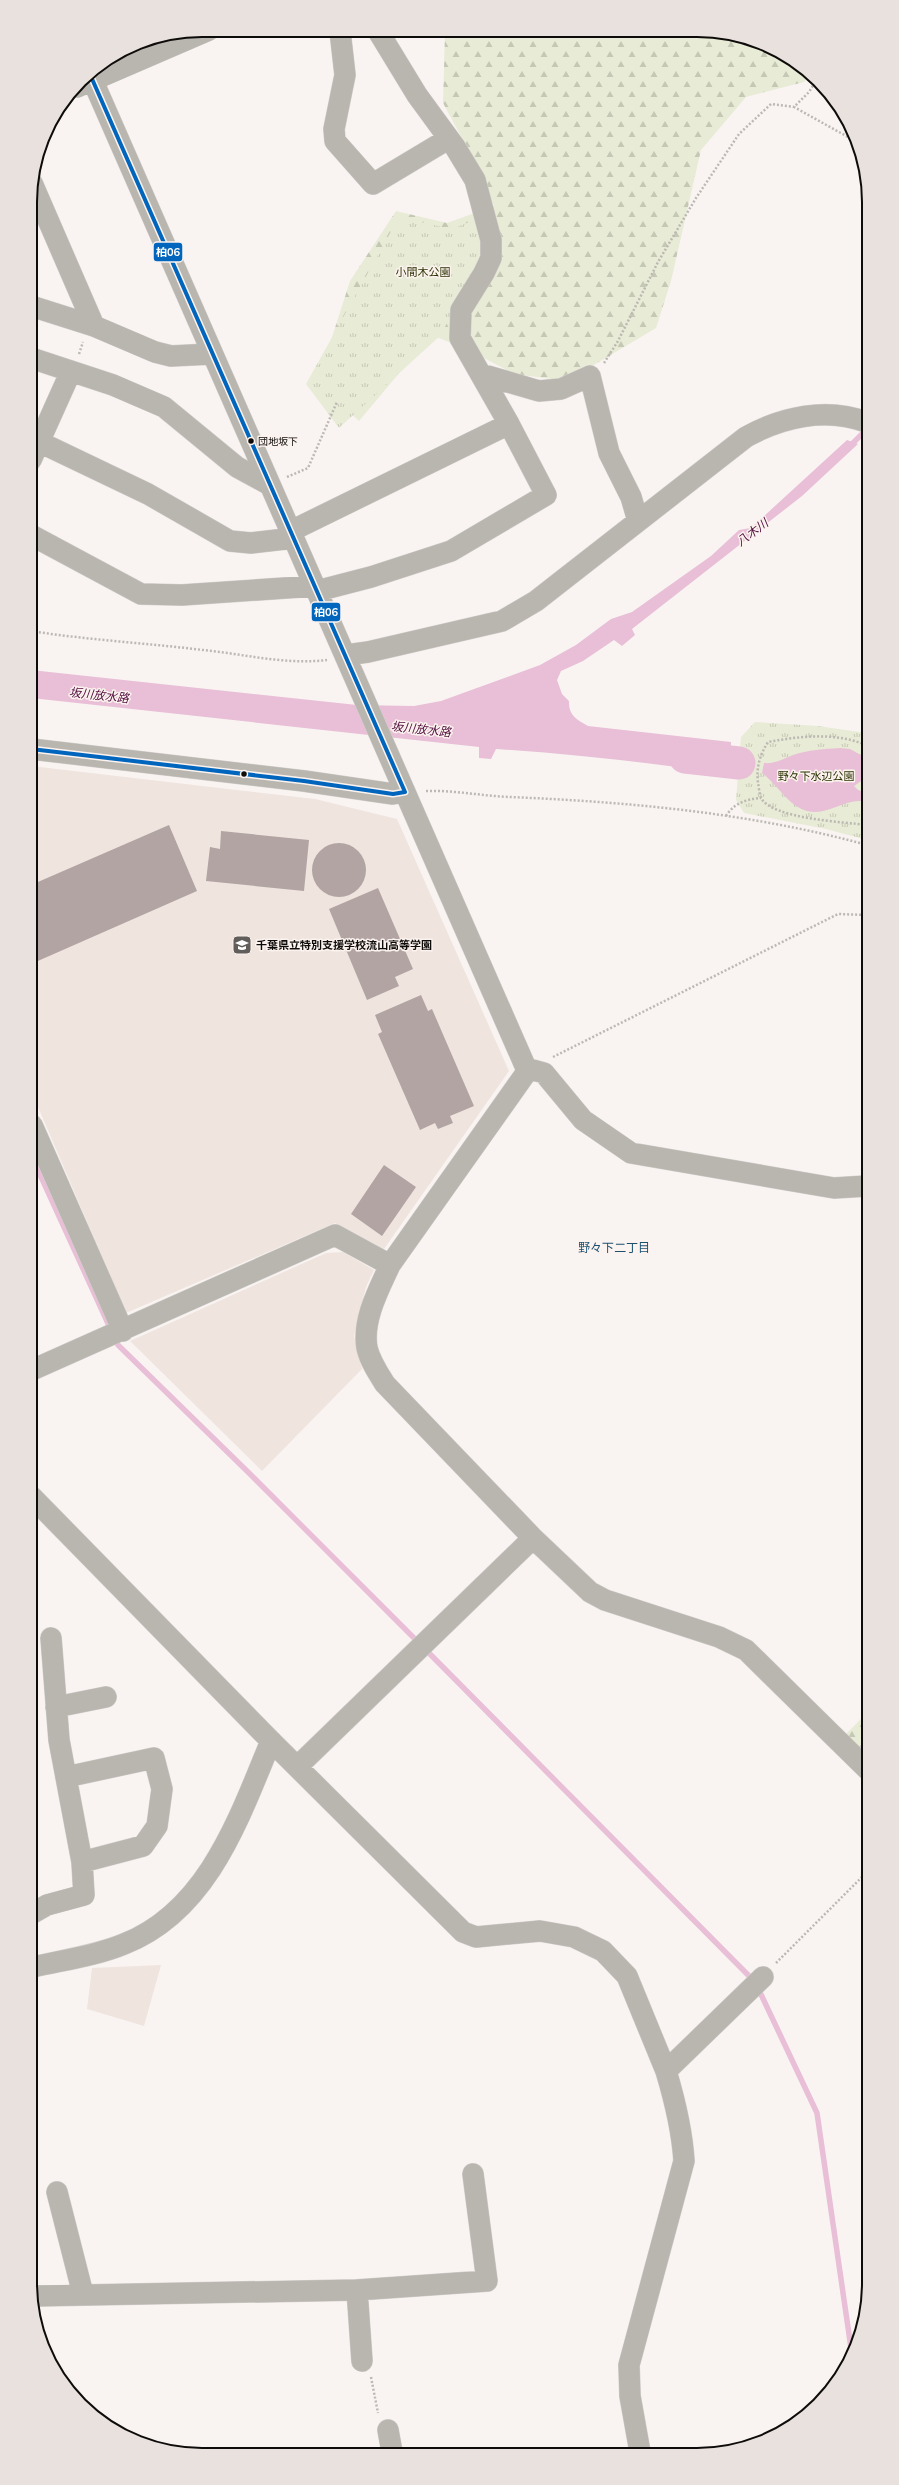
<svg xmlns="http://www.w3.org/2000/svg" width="899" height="2485" font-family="Mulish,'Noto Sans JP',sans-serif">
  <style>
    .built { fill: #efe4de }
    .forest { fill: url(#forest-firs) }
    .park { fill: url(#park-tufts) }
    .water { fill: #e8bfd6 }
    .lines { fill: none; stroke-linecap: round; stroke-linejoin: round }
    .stream { stroke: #e8bfd6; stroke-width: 5.5 }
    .river { stroke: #e8bfd6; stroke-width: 33 }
    .building { fill: #b1a4a3 }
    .minor-casing { stroke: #d3d0ce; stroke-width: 22 }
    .path { stroke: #bcb8b3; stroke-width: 2.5; stroke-dasharray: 2 2; stroke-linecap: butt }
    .minor { stroke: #b9b5af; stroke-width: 21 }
    .bus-1-casing { stroke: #fcf3ef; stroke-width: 7 }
    .bus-1 { stroke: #0065bd; stroke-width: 4 }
    .bus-dot { fill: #0e0c0a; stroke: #fcf3ef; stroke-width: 1.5 }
    .labels { text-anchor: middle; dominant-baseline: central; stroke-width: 3; stroke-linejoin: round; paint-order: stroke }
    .bus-label { font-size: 10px; fill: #0e0c0a; stroke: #fcf3ef; text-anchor: start }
    .park-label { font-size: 11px; fill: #2c3304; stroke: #fcf3ef }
    .poi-label { font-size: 11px; font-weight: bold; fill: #0e0c0a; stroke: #fcf3ef; text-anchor: start }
    .water-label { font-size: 12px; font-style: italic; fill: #500d3d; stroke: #fcf3ef }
    .neighbourhood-label { font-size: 12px; fill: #1a4f72; stroke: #fcf3ef }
    .rim { fill: none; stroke: #0e0c0a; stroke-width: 2 }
    .line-badge { stroke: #fcf3ef; stroke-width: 1.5 }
    .badge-label { font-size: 11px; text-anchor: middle; font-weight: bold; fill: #fff }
  </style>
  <defs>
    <pattern id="forest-firs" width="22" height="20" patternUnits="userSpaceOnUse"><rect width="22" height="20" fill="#e8ebd5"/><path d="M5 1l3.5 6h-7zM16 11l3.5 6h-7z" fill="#c6c8b6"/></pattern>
    <pattern id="park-tufts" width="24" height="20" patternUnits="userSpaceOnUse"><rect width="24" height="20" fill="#e8ebd5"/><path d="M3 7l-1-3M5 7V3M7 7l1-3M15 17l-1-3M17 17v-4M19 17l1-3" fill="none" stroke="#c6c8b6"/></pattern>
  </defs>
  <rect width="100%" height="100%" fill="#f9f4f2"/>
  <path class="built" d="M31 766 315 799 397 819 509 1071 384 1249 335 1223 126 1313 32 1093Z
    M343 1252 374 1270 366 1287 354 1336 362 1369 262 1471 130 1341 326 1253Z
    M161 1965 144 2026 87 2009 92 1968Z"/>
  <path class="forest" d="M445 32 731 33 783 53 810 74 804 82 746 97 701 150 671 281 656 328 567 381 514 374 467 349 431 335 359 421 317 384 350 281 396 211 447 223 494 206 470 153 443 103Z
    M868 1712V1758L845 1735Z"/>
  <path class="park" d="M399 217 451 229 480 218 487 242 441 335 339 428 306 384Z
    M755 722 818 726 866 733 867 840 826 829 744 813 736 800 741 737Z"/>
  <path class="water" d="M847 440 858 444 802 496 632 629 635 635 622 646 614 640 583 661 561 671 557 680 562 694 569 701C568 715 577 720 588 726L731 742 729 774C652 763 574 754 496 749L491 759 479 758V747L31 698V670L357 705 414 706 441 701 540 665 576 645 611 619 632 612 711 556 739 530 751 528Z
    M840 748 850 749 866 758 867 777 854 786 858 790 867 793V803C849 794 827 819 804 810 786 803 777 784 762 773L764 763C776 764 782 759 793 755 808 750 824 749 840 748Z"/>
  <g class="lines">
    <path class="stream" d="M848 448 862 434
      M32 1157 111 1330
      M114 1338 118 1345 249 1473 419 1643
      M425 1649 754 1981
      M758 1988 817 2113 852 2355"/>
    <path class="river" d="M685 757 739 763"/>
  </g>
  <path class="building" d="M169 825 197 891 31 964V885Z
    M221 831 309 840 304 891 206 881 210 847 220 849Z
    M312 870a27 27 0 1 1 54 0a27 27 0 1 1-54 0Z
    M378 888 413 969 395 977 399 986 367 1000 329 909Z
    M421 995 428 1011 432 1009 474 1106 450 1116 453 1123 438 1129 435 1123 420 1130 378 1034 382 1032 375 1015Z
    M384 1165 416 1187 382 1236 351 1214Z"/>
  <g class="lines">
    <g class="minor-casing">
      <path id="minor" d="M340 31 345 75 334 129 335 141 373 184 448 139
        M89 72 526 1068V1073L390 1265C379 1289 362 1320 367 1348 370 1361 378 1373 385 1384L533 1538 590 1592 605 1600 719 1637 746 1650 868 1770
        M77 87 209 30
        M32 183 94 326
        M31 306 94 326 155 352 171 356 212 354
        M31 358 113 385 164 407 237 467 270 485
        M481 374 539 391 561 389 590 376 609 453 631 497 638 521
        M31 438 148 494 230 541 251 543 294 538
        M31 460 71 371
        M291 531 509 424
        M31 535 141 594 182 595 315 586
        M317 591 371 577 451 551 546 495 509 424 460 338 461 310 484 273 491 258V240L475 180 455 147 417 95 378 31
        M346 655 368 652 502 621 536 601 746 437C782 417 826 407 866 422
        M31 749 304 781 393 794 405 792
        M526 1068 544 1073 583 1120 631 1153 834 1188 867 1186
        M32 1125 123 1331
        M32 1370 335 1235 390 1265
        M32 1497 271 1741 463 1932 476 1937 540 1931 574 1937 603 1951 627 1976 666 2071
        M56 1707 106 1697
        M298 1766 533 1538
        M66 1777 154 1758 162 1789 157 1826 143 1846 82 1862
        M33 1913 47 1905 84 1895 82 1862 59 1740 51 1638
        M33 1967C63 1960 95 1956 124 1944 208 1911 239 1818 271 1741
        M57 2192 83 2294
        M357 2290 362 2361
        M33 2296 357 2290 487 2281 473 2174
        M388 2430 392 2452
        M640 2452 630 2396 629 2365 684 2161C682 2129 675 2101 666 2071L763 1977"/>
    </g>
    <path class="path" d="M817 79 809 92 794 107 857 142
      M79 354 83 342
      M604 363 618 341 658 262 696 198 739 134 771 104 794 107
      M287 477 308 468 337 402
      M31 631C88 640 146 643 203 650 244 654 285 665 327 660
      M866 745C835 732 801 736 768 742 760 755 756 767 758 783 759 787 759 793 761 798 773 819 844 822 867 825
      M426 791C454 790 482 796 510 797 630 802 751 813 867 845
      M726 816C734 803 747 799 761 798
      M553 1057 838 914 867 915
      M776 1963 868 1871
      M371 2377 378 2413"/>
    <use href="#minor" class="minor"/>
    <g class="bus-1-casing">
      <path id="bus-1" d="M89 72 405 792
        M31 749 304 781 393 794 405 792"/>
    </g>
    <use href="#bus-1" class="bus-1"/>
  </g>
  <defs>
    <g id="school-square" transform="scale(1)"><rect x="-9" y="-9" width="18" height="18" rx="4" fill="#605d5b" stroke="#fcf3ef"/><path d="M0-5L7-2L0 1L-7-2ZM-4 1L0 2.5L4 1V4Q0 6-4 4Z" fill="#fff"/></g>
  </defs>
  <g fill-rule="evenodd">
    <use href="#school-square" x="242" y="945"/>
  </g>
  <g class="bus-dot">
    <circle cx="251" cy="441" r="3.5"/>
    <circle cx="244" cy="774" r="3.5"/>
  </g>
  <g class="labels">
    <g class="bus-label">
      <text x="258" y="441">団地坂下</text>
    </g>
    <g class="park-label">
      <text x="423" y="272">小間木公園</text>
      <text x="816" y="776">野々下水辺公園</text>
    </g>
    <g class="poi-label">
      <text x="256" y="945">千葉県立特別支援学校流山高等学園</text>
    </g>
    <g class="water-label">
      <text transform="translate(752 532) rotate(-37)">八木川</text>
      <text transform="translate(99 695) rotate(6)">坂川放水路</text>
      <text transform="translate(421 729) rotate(6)">坂川放水路</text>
    </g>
    <g class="neighbourhood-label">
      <text x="614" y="1247">野々下二丁目</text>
    </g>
  </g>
  <path d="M0 0H899V2485H0ZM202 37H697A165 165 0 0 1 862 202V2283A165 165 0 0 1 697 2448H202A165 165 0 0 1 37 2283V202A165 165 0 0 1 202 37Z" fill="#e9e1dd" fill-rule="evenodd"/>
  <path class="rim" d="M202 37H697A165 165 0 0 1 862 202V2283A165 165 0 0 1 697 2448H202A165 165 0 0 1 37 2283V202A165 165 0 0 1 202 37Z"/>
  <g class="line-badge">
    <rect x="153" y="242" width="30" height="20" rx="4" fill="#0065bd"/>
    <rect x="311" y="602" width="30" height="20" rx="4" fill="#0065bd"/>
  </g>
  <g class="badge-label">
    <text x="168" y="256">柏06</text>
    <text x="326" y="616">柏06</text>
  </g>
</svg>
